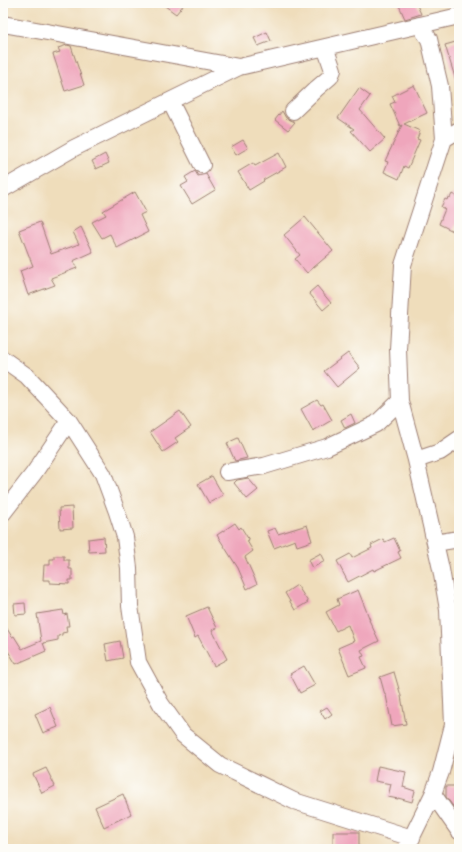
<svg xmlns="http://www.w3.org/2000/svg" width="462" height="852" font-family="Kalam,sans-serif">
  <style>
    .building { fill: #efa6bc }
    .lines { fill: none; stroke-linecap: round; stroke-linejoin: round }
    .minor-casing { stroke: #9c7e73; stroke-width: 18 }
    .minor { stroke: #fff; stroke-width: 16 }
  </style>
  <rect width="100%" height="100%" fill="#fdfcf7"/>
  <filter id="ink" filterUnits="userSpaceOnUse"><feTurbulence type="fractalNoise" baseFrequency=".025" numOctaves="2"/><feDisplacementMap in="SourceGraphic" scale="8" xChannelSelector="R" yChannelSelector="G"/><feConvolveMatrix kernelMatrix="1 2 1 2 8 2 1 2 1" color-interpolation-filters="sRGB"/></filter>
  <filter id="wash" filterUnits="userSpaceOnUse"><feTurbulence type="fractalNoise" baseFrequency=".012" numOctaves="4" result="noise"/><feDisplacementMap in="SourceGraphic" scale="16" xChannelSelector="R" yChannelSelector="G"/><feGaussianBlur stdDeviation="0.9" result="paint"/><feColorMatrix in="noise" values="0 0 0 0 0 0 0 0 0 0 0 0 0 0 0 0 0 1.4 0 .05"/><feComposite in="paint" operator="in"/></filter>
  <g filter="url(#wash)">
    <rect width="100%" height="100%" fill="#efddbb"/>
    <g id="blocks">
      <path class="building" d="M161 3H185L176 14Z
        M398 3H416L421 14 405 19Z
        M267 32 271 41 258 46 254 38Z
        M459 41V84H457L445 45Z
        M67 45 71 46 84 85 65 91 53 54 60 52 58 48Z
        M414 85 427 113 404 124 420 131 417 139 420 140 408 168 404 166 399 179 384 172 388 162 385 161 402 125 400 126 390 104 395 102 392 96Z
        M359 88 370 96 360 110 385 139 370 152 351 131 354 129 338 118Z
        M282 111 286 118 295 122 288 130 275 120Z
        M243 140 248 148 236 155 231 147Z
        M279 153 286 167 263 180 264 181 249 190 238 172 253 163 255 166Z
        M105 154 109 163 96 169 92 161Z
        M195 171 198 176 206 174 215 190 192 204 181 186 188 182 185 177Z
        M135 192 146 212 140 215 148 232 117 248 110 234 102 238 92 222 106 215 103 211Z
        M452 194 459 198V217L453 231 439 224 445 209 441 207 445 199 447 200 448 197 450 198Z
        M305 217 333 251 307 273 295 259 300 255 284 235Z
        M40 222 51 254 79 244 73 232 81 227 93 252 73 261 77 268 51 278 55 285 28 295 20 271 33 266 19 230Z
        M317 286 331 303 323 310 309 293Z
        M348 353 360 368 337 387 324 371Z
        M317 400 321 405 323 404 332 420 313 431 301 409Z
        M180 411 191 427 175 438 178 442 163 452 150 432Z
        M351 414 355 423 345 428 341 420Z
        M238 438 247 458 235 461 227 443Z
        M212 476 223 495 209 503 198 484Z
        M248 478 258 490 247 499 234 483 237 480Z
        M72 507 73 528 60 529 59 508Z
        M235 523 239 529 241 527 249 540 247 541 253 551 245 557 257 584 247 589 238 568 217 535Z
        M307 525 312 541 297 546 295 540 274 548 267 531 275 528 278 534Z
        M104 537 105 551 89 552 88 539Z
        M394 538 400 551 398 552 401 558 374 571 373 569 348 582 337 561 350 554 352 558 372 548 371 545 383 539 385 542Z
        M321 553 325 561 312 568 308 560Z
        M54 556H64V560H69V569H72V580H69V584L50 583V580H43L44 565H50V559H54Z
        M297 585 308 602 295 610 285 593Z
        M358 590 370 620H369L379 641 361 650 364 656 361 657 366 668 349 675 338 648 354 641 348 625 336 631 326 612 339 605 337 599Z
        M25 603 26 614 15 615 14 604Z
        M207 607 217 628 212 630 227 659 214 666 198 636 195 638 186 616Z
        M63 610 64 615 67 614 69 626H66L67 632 62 633V635L58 636V640L43 643 46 651 16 664 3 643V622L12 637 14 636 22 649 41 641 37 614Z
        M120 641 123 658 108 661 105 644Z
        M304 666 315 685 300 693 290 674Z
        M394 672 401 696 406 724 392 726 386 695H385L380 677Z
        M50 707 58 727 43 733 35 714Z
        M327 707 332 714 325 719 320 711Z
        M378 766 406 772 403 787 415 791 412 802 398 798V799L388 797 391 784 375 781Z
        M46 768 55 786 42 793 33 774Z
        M446 786H459V814L446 797Z
        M123 794 131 814 104 827 95 807Z
        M333 832H359V849H333Z"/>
    </g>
  </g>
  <g filter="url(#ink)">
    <use href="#blocks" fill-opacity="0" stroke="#9c7e73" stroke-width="1"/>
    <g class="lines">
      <g class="minor-casing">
        <path id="minor" d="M3 24 239 67
          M170 101 202 165
          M293 111 316 89 330 77 333 70 325 47
          M444 139 459 130
          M3 189 74 148 239 67 459 16
          M3 359 27 376 69 421 103 474 117 512 125 537 129 568 130 606 138 662 161 704 183 735 220 765 294 801 412 838
          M416 460 440 452 459 439
          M227 472 264 466 327 447 376 424 400 401
          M3 513 34 473 69 421
          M435 543 459 539
          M433 794 459 831
          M406 849 433 794 441 772 453 725 448 610 441 569 416 460 400 401 398 349 403 265 444 139 440 86 429 39 419 25"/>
      </g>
      <use href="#minor" class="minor"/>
    </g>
  </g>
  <rect width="462" height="852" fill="none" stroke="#fdfcf7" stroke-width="16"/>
</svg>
